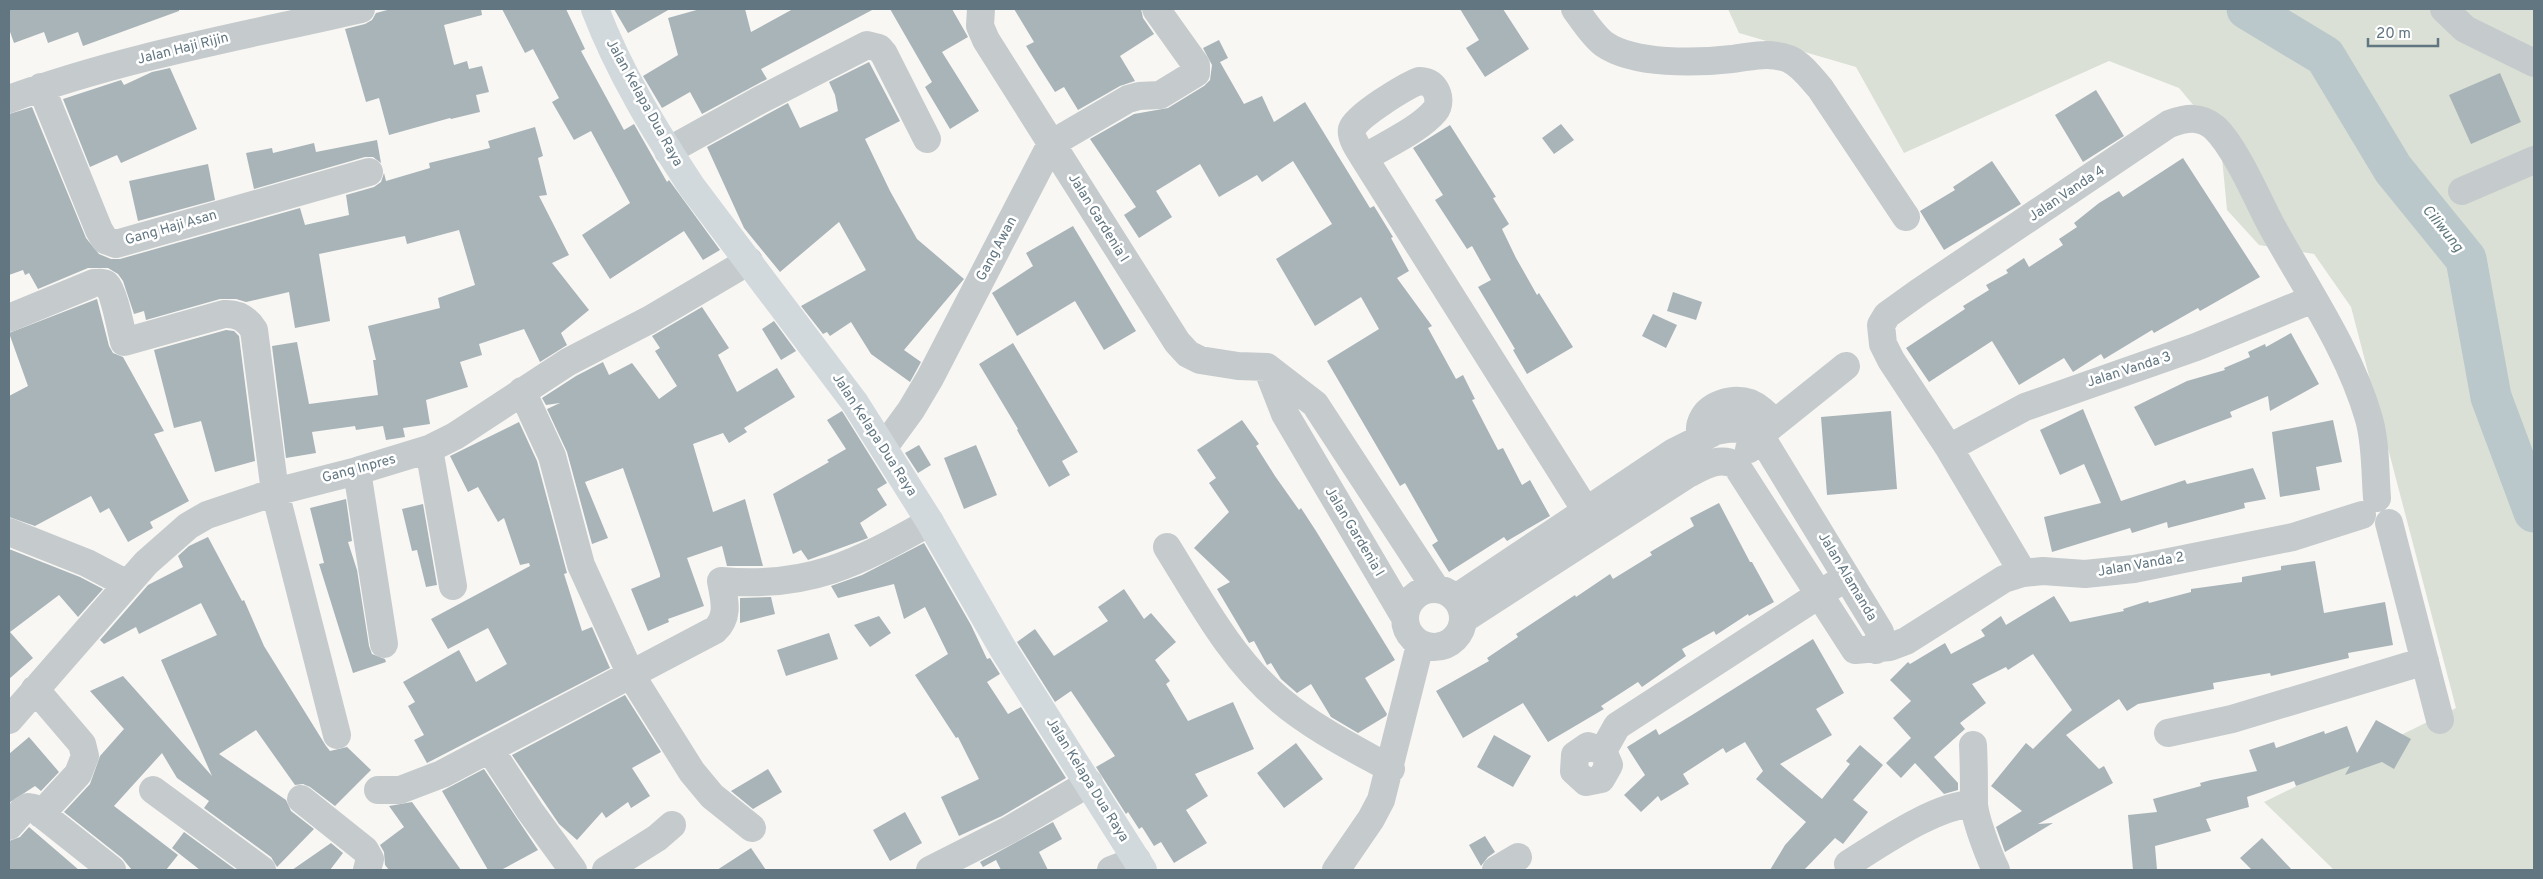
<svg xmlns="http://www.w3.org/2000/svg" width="2543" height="879" font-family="Overpass,sans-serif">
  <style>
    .green { fill: #dae0d5 }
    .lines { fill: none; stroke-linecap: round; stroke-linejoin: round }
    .river { stroke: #bac8cb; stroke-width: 41 }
    .building { fill: #a9b4b8 }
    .minor { stroke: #c5cacc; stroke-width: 28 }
    .major { stroke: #d2d9dc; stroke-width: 28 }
    .labels { text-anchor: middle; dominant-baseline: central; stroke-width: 5; stroke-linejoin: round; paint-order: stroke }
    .street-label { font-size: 14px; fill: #617681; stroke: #fff }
    .water-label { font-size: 15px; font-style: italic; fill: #5c767c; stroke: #fff }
  </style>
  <rect width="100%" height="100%" fill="#f8f7f4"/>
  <path class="green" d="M1728 9H2534V870H2334L2264 802 2456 708 2351 307 2314 254 2259 245 2227 210 2220 137 2179 88 2109 61 1904 153 1856 67 1739 33Z"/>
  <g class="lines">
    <path class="river" d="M2247 9 2325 56 2393 169 2466 259 2491 397 2534 512"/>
  </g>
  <path class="building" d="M9 9H179V11L83 46 78 32 48 43 44 32 14 43 9 29Z
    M391 9H481L482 15 444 25 454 65 467 61 469 69 482 66 489 92 476 95 480 112 451 119 450 118 389 135 379 98 366 102 345 29 365 24 372 20 376 13Z
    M502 9H566L585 49 581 51 624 130 634 124 667 182 669 180 720 250 703 260 684 231 610 279 582 235 630 203 591 131 574 140 552 102 559 98 533 49 525 53Z
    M614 9H670L628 33Z
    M700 9H745L751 32 793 9H874L761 69 767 79 702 114 690 92 662 108 643 76 678 55 668 18Z
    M890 9H952L968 37 942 52 979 111 950 129 925 87 932 82Z
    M1014 9H1141L1143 18 1154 34 1120 56 1135 81 1120 86 1078 110 1064 87 1055 92 1039 67 1026 46 1034 42Z
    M1460 9H1503L1529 49 1485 77 1466 48 1479 40Z
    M1219 40 1228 58 1220 62 1244 104 1262 96 1274 122 1305 102 1370 208 1374 206 1393 237 1391 238 1409 271 1397 278 1432 326 1428 328 1456 379 1463 375 1475 399 1472 400 1498 450 1503 448 1522 485 1530 480 1550 516 1507 541 1504 537 1449 572 1432 545 1438 541 1405 483 1400 486 1327 361 1379 329 1361 297 1315 326 1276 259 1332 224 1293 161 1262 182 1257 175 1219 197 1200 164 1156 191 1172 217 1139 238 1124 215 1136 207 1090 139 1134 114 1168 108 1204 86 1210 80 1212 65 1203 48Z
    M869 62 900 121 865 139 890 191 917 239 964 279 904 350 921 362 910 382 871 354 851 322 830 336 827 332 823 334 801 306 866 270 839 222 780 272 744 228 707 147 788 103 800 128 838 111 835 95 829 82Z
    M170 68 197 129 121 163 117 155 90 167 63 99 121 80 124 85 152 72Z
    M2500 73 2521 122 2471 144 2449 95Z
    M2096 90 2124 136 2083 162 2055 115Z
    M32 107 86 238 99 254 111 259H120L300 208 305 225 349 215 346 195 374 187 381 182 384 173 386 181 430 168 429 163 490 148 488 141 535 127 543 156 538 158 547 195 539 196 569 255 552 263 589 310 561 333 567 345 540 362 524 329 479 344 482 355 460 362 468 387 426 400 430 424 403 428 405 437 386 440 383 426 356 430 355 426 312 432 316 453 286 458 272 346 297 342 309 404 378 395 373 360H376L368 326 440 308 438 298 475 285 459 230 407 244 405 236 319 254 330 321 295 328 289 292 246 302 236 299H220L146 320 144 311 134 314 123 281 118 274 108 268H88L38 289 29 273 25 275 23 270 9 275V114Z
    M1561 124 1574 140 1554 154 1542 138Z
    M1450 125 1496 197 1493 198 1509 224 1502 229 1516 258 1537 295 1539 293 1573 347 1527 374 1513 350 1515 349 1478 287 1491 280 1472 246 1467 249 1435 200 1443 195 1413 148Z
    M377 140 381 163 373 157H365L254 189 246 153 272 148 273 153 314 143 316 152Z
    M2183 158 2260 277 2200 311 2198 308 2154 333 2152 330 2104 359 2101 354 2073 372 2064 358 2019 385 1992 341 1929 382 1906 348 1965 309 1963 306 1989 290 1986 285 2008 273 2006 270 2024 258 2029 267 2063 245 2059 239 2077 227 2074 223 2099 203 2119 191 2123 197Z
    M1992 161 2021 204 1944 250 1920 211 1955 190 1953 187Z
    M208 164 215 200 138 221 129 181Z
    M1073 226 1136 331 1104 350 1075 301 1017 336 992 293 1033 266 1026 253Z
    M1673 292 1702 302 1696 320 1667 311Z
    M97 299 109 346 113 353 123 357 164 431 154 434 189 501 150 522 153 528 128 542 109 508 100 513 91 496 35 526 9 517V396L28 386 9 333Z
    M702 307 729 348 718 355 737 392 777 368 795 397 744 428 747 432 729 443 723 433 693 444 713 512 745 499 763 566H727L722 546 687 558 704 606 668 619 669 622 648 631 631 589 660 577V574L623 468 585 482 608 538 592 544 567 452 547 409 560 403 546 405 542 398 576 376 603 362 609 375 632 363 659 399 677 386 655 351 660 348 652 336Z
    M1653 314 1677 325 1666 348 1642 336Z
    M774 321 796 351 781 360 762 329Z
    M226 330 234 331 239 336 255 461 215 472 201 421 174 428 154 350Z
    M2291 333 2319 384 2270 411 2268 396 2230 412 2232 417 2155 446 2134 407 2187 381 2225 370 2224 368 2250 357 2248 352 2265 344 2266 347Z
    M1013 343 1078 452 1062 461 1070 475 1049 487 1017 430 1018 429 979 364Z
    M2083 409 2121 501 2185 480 2187 484 2253 468 2266 499 2244 503 2245 508 2168 528 2167 522 2132 533 2130 528 2052 552 2044 517 2101 503 2084 464 2060 475 2040 430Z
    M842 411 887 483 877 489 887 505 860 523 868 538 808 560 801 550 793 554 773 494 829 462 827 460 846 449 827 420Z
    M1891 411 1897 489 1827 495 1821 417Z
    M1242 420 1259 444 1256 446 1275 476 1299 510 1301 508 1316 531 1395 660 1365 678 1387 714 1386 716 1358 733 1331 717 1311 684 1297 693 1281 679 1271 663 1267 665 1254 641 1249 643 1217 589 1230 582 1194 548 1229 512 1209 483 1216 478 1197 450Z
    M2333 420 2342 462 2316 467 2320 490 2280 497 2272 432Z
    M519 422 537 461 567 573 564 574 582 631 592 627 610 668 427 763 414 740 424 735 408 706 415 702 403 682 459 650 476 682 507 664 488 628 448 649 431 619 530 566 529 563 520 565 504 518 498 522 478 487 468 492 450 456Z
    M919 445 931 465 918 473 905 453Z
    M976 445 997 495 964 509 944 458Z
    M346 499 352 541 348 542 357 570 369 646 372 654 385 659 386 662 353 673 319 564 324 563 310 508Z
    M1719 503 1750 562H1752L1774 602 1749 616 1748 614 1716 635 1714 631 1682 649 1686 656 1642 687 1638 682 1601 706 1604 709 1548 742 1523 703 1463 738 1436 691 1489 661 1487 658 1518 637 1516 634 1575 595 1576 597 1610 574 1613 579 1652 555 1650 552 1694 526 1690 518Z
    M423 504 437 585 426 587 417 550 412 551 402 509Z
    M208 537 242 601 244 600 264 646 326 746 330 751 347 747 371 770 335 806 310 787 303 784 295 785 256 730 219 754 286 800 291 811 314 829 277 867 271 857 204 808 209 801 177 778 162 753 114 806 178 855 166 870H132L122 858 64 812 90 784 100 756 124 729 90 691 123 676 212 776 161 660 217 635 201 603 139 634 136 627 104 644 100 640 148 585 183 567 178 556 189 546Z
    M924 543 971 625 987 659 990 658 1000 674 987 682 1008 714 1021 707 1066 778 1002 816 959 836 941 797 979 779 958 737 956 738 915 675 948 654 925 607 904 619 894 584 838 598 831 586 862 575Z
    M9 549 80 577 103 589 78 617 59 595 10 632 33 658 9 679Z
    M2315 561 2324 613 2385 602 2393 645 2348 653 2349 658 2271 676 2270 673 2213 683 2214 689 2138 704 2127 711 2119 699 2066 735 2099 769 2104 766 2113 783 2038 824 2053 823 2005 852 1996 827 2022 811 1991 786 2026 743 2033 749 2072 710 2033 654 2008 670 2006 667 1972 684 1986 703 1960 723 1965 729 1934 757 1958 783V790L1944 794 1915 763 1901 778 1886 763 1911 738 1893 718 1911 701 1890 680 1908 662 1910 664 1945 643 1951 654 1985 636 1981 630 2001 616 2006 625 2054 596 2070 622 2124 611 2123 609 2148 601 2149 603 2191 592V589L2242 582V577L2281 570V566Z
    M1124 589 1144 619 1151 613 1176 642 1155 660 1170 681 1166 684 1188 721 1233 702 1254 749 1195 774 1208 796 1186 810 1207 843 1174 863 1161 842 1154 846 1142 827 1139 829 1128 812 1126 814 1096 767 1115 756 1071 691 1055 702 1017 642 1035 629 1054 656 1108 621 1098 607Z
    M771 597 775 614 740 623V598Z
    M879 616 891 633 870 647 854 625Z
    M829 633 838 659 786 676 777 650Z
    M1813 639 1844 693 1816 709 1832 735 1780 764 1822 799 1850 764 1846 761 1860 745 1883 765 1853 800 1868 812 1843 844 1835 838 1804 870H1770L1785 845 1806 822 1756 779 1763 771 1745 742 1726 753 1723 748 1683 774 1689 784 1661 801 1658 796 1641 812 1624 795 1645 775 1627 747 1656 729 1659 735 1692 715Z
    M625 695 661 752 632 768 650 796 631 808 628 802 606 818 602 812 577 840 559 824 512 755Z
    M2376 720 2411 739 2394 769 2382 762 2345 775 2350 766 2296 786 2294 781 2247 797 2249 807 2206 819 2211 831 2155 846 2157 870H2133L2128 815 2157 812 2153 799 2201 786 2200 783 2211 780 2257 771 2249 750 2274 742 2276 748 2324 731 2325 734 2347 726 2357 753Z
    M1494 735 1531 756 1513 787 1477 767Z
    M29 737 59 772 41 791 35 786 9 803V754Z
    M1296 743 1323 779 1284 808 1257 773Z
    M484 769 538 850 501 870H488L442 791Z
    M768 769 782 792 753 809 731 791Z
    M412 802 461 870H389L385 865 384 852 380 845 404 827 389 806Z
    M905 812 922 843 890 861 873 830Z
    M1053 822 1062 839 1039 852 1048 870H1001L996 860 983 867 980 862Z
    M29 827 79 870H9V841L20 837Z
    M184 832 236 870H200L172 848Z
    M1485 836 1495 852 1488 857 1481 866 1469 845Z
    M2262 838 2292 870H2252L2240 858Z
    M331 843 343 853 330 870H292Z
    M751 848 766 870H717Z"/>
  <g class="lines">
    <path class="minor" d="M981 9 980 26 986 40 1177 342 1188 354 1200 360 1238 366 1267 367 1315 404 1436 589
      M1575 9C1583 20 1593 36 1604 44 1634 65 1697 63 1732 59 1751 56 1771 52 1789 59 1802 65 1811 78 1820 88L1906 217
      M2444 9 2465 29 2534 63
      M1419 81C1426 81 1431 83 1435 89 1439 95 1440 105 1435 111 1419 130 1385 145 1364 158 1360 151 1350 138 1352 129 1356 116 1406 86 1419 81Z
      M41 87 99 230 105 240 116 244 369 172
      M9 99C123 57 243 36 361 9
      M668 151 760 100 867 45 879 48 884 54 927 139
      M1364 158 1595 525
      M2462 191 2534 160
      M9 318 94 283C98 283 102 282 106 284 114 291 121 330 124 342L224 314C238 313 247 319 254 330L275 492 337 735
      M1267 368 1285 414 1404 616
      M522 391 552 456 581 565 631 675 692 772 712 796 752 828
      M1700 439C1700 434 1699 428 1701 423 1707 404 1733 397 1750 403 1760 407 1767 415 1775 423
      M884 447 911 410 930 378 1051 144 1128 99 1139 96 1160 95 1196 73V65L1156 9
      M1949 448 2025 407 2196 347 2313 299
      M429 449 453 586
      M1749 449 1760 435 1846 366
      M357 471 384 644
      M2389 523 2440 720
      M9 532 87 563 127 584
      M1167 547C1200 600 1231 659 1280 700 1313 728 1353 748 1391 769
      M2023 573 1949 448 1891 360 1883 344 1881 325 1887 315 1919 292 2169 124C2186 118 2200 115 2215 128 2235 147 2257 198 2270 223 2305 287 2349 349 2369 419 2376 444 2375 473 2377 498
      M1405 618a29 29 0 1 1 58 0a29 29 0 1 1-58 0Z
      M1456 598 1674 452 1716 431 1727 429 1742 428 1760 435 1880 632 1876 650
      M1464 619 1688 474C1704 466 1719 456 1736 465L1855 650 1890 647 1906 641 2004 579 2023 573 2043 571 2085 574 2134 569 2293 537 2362 515
      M35 689 82 744 85 756 78 774 41 814
      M9 720 146 563 188 526 207 515 275 492 357 471 429 449 455 436 568 362 649 320 749 261
      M2168 733 2232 719 2425 661
      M1973 745C1974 764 1974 784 1974 804 1975 819 1989 856 1996 870
      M491 751 530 811 573 870
      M1603 751 1588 746 1575 755 1574 771 1586 782 1601 779 1609 765 1603 751 1617 726 1834 585
      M153 790 262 870
      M378 790H400L442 774 715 630C730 616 724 599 721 581 809 589 857 563 930 522
      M301 799 365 850 370 859 367 870
      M9 826 23 810 28 807 34 808 112 870
      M606 870 657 838 672 825
      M930 870 1009 830 1089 783
      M1111 870 1137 860
      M1336 870 1371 819 1381 800 1420 645
      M1496 870 1518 857
      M1850 870 1848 864C1880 844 1937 804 1974 804"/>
    <path class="major" d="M595 9C619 72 655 131 692 187L855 403 930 522 1003 649 1143 870"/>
  </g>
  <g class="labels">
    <g class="street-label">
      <text transform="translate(183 49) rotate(-14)">Jalan Haji Rijin</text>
      <text transform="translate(644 103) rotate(61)">Jalan Kelapa Dua Raya</text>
      <text transform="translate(2067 194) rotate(-34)">Jalan Vanda 4</text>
      <text transform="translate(1098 218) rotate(58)">Jalan Gardenia I</text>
      <text transform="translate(171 228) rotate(-16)">Gang Haji Asan</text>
      <text transform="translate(997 249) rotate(-62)">Gang Awan</text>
      <text transform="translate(2129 370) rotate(-18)">Jalan Vanda 3</text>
      <text transform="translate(874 435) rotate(57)">Jalan Kelapa Dua Raya</text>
      <text transform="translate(359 469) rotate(-15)">Gang Inpres</text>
      <text transform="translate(1354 532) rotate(59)">Jalan Gardenia I</text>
      <text transform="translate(2141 565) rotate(-10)">Jalan Vanda 2</text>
      <text transform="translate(1847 577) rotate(59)">Jalan Alamanda</text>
      <text transform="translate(1087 780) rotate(58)">Jalan Kelapa Dua Raya</text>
    </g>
    <g class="water-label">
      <text transform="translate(2442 229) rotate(51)">Ciliwung</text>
    </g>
  </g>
  <rect width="2543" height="879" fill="none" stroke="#617681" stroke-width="20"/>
  <path d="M2368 38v8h70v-8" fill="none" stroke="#617681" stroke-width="2.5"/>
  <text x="2376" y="38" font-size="15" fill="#617681" stroke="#ffffff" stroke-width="4" paint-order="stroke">20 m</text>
</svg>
